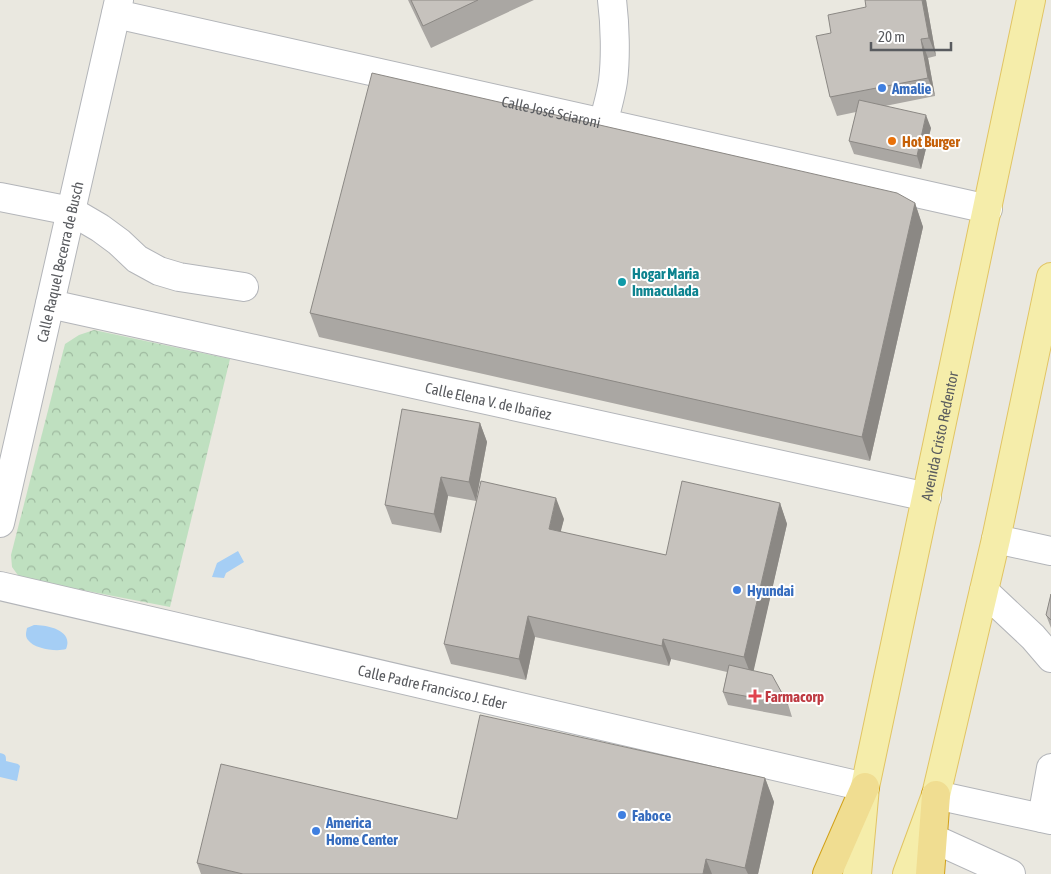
<svg xmlns="http://www.w3.org/2000/svg" width="1051" height="874" font-family="'Asap Condensed',sans-serif">
  <style>
    .forest { fill: url(#forest-crowns) }
    .water { fill: #a5cef5 }
    .lines { fill: none; stroke-linecap: round; stroke-linejoin: round }
    .minor-casing { stroke: #b3b5b9; stroke-width: 30 }
    .major-casing { stroke: #e1c463; stroke-width: 30 }
    .highway-casing { stroke: #d2a118; stroke-width: 30 }
    .minor { stroke: #fff; stroke-width: 28 }
    .major { stroke: #f5edaa; stroke-width: 28 }
    .highway { stroke: #f0dd91; stroke-width: 28 }
    .wall { fill: #aaa7a3 }
    .shaded-wall { fill: #8b8884 }
    .building { fill: #c6c2bd; stroke: #8b8884 }
    .shop-dot { fill: #3f7fe0; stroke: #fff; stroke-width: 2 }
    .food-dot { fill: #e8710a; stroke: #fff; stroke-width: 2 }
    .culture-dot { fill: #0f9aa8; stroke: #fff; stroke-width: 2 }
    .health-dot { fill: #e0444e; stroke: #fff; stroke-width: 2 }
    .labels { text-anchor: middle; dominant-baseline: central; stroke-width: 4; stroke-linejoin: round; paint-order: stroke }
    .shop-label { font-size: 15px; font-weight: bold; fill: #366cbe; stroke: #fff; text-anchor: start }
    .street-label { font-size: 15px; fill: #595b5f; stroke: #fff }
    .food-label { font-size: 15px; font-weight: bold; fill: #c56008; stroke: #fff; text-anchor: start }
    .culture-label { font-size: 15px; font-weight: bold; fill: #0d838f; stroke: #fff; text-anchor: start }
    .health-label { font-size: 15px; font-weight: bold; fill: #be3a42; stroke: #fff; text-anchor: start }
  </style>
  <defs>
    <pattern id="forest-crowns" width="20" height="18" patternUnits="userSpaceOnUse" patternTransform="scale(1.25)"><rect width="20" height="18" fill="#bfe0c0"/><path d="M2 6a3 3 0 1 1 6 0M12 15a3 3 0 1 1 6 0" fill="none" stroke="#9eb99f"/></pattern>
  </defs>
  <rect width="100%" height="100%" fill="#eae8e0"/>
  <path class="forest" d="M94 330 230 359 170 607 20 578 12 567 11 555 65 344 79 335Z"/>
  <path class="water" d="M238 551 244 562 226 573 224 578 212 577 217 563Z
    M34 625C47 625 74 630 66 649 57 652 34 649 28 640 25 636 26 633 27 628Z
    M0 753C6 754 6 756 6 761L18 764 20 766 17 781 0 777Z"/>
  <g class="lines">
    <g class="minor-casing">
      <g id="minor">
        <path id="s1" d="M116 14 988 209"/>
        <path d="M603 123C607 109 611 95 613 81 616 57 615 24 612 0"/>
        <path d="M0 197 71 211 100 228 119 242 137 259 159 271 179 277 244 287"/>
        <path id="s2" d="M50 304 927 497"/>
        <path id="s3" d="M0 523 119 0"/>
        <path d="M996 539 1051 551"/>
        <path id="s4" d="M0 586 865 787"/>
        <path d="M984 591 1033 637 1051 658"/>
        <path d="M936 795 1051 820"/>
        <path d="M1042 818 1051 768"/>
        <path d="M932 838 1011 874"/>
      </g>
    </g>
    <g class="major-casing">
      <g id="major">
        <path id="s5" d="M857 874 865 787 1031 0"/>
        <path d="M907 874 936 795 996 539 1051 277"/>
      </g>
    </g>
    <g class="highway-casing">
      <path id="highway" d="M827 874 865 787
        M930 874 936 795"/>
    </g>
    <use href="#minor" class="minor"/>
    <use href="#major" class="major"/>
    <use href="#highway" class="highway"/>
  </g>
  <path class="wall" d="M408 0H534L431 48Z
    M926 0 936 56 928 58 935 96 885 106 931 128 921 169 854 154 849 141 856 112 837 116 830 97 831 33Z
    M915 203 923 227 870 461 319 337 310 313Z
    M480 423 487 442 476 501 448 496 441 533 392 524 385 505Z
    M780 503 787 524 753 671 788 704 792 717 728 705 723 692 727 672 671 659 669 666 535 637 526 680 451 664 444 644 564 519 560 532 666 555Z
    M1051 594V628L1046 615Z
    M765 778 774 802 758 874H201L197 863 457 819Z"/>
  <path class="shaded-wall" d="M922 0H926L936 56 929 38Z
    M921 39 928 58 935 96 928 78Z
    M926 115 931 128 921 169 917 156Z
    M915 203 923 227 870 461 862 437Z
    M480 423 487 442 476 501 469 482Z
    M441 477 448 496 441 533 434 514Z
    M556 498 564 519 556 550 549 529Z
    M780 503 787 524 752 678 744 657Z
    M528 616 535 637 526 680 519 659Z
    M663 639 671 659 669 666 662 646Z
    M765 778 774 802 758 874H748L745 868Z
    M706 859 712 874H703Z"/>
  <path class="building" d="M411 0H478L423 26Z
    M865 0H922L929 38 921 39 928 78 830 97 816 36 831 33 828 15 866 7Z
    M372 73 897 193 915 203 862 437 310 313Z
    M859 100 926 115 917 156 849 141Z
    M402 409 480 423 469 482 441 477 434 514 385 505Z
    M481 481 556 498 549 529 666 555 682 481 780 503 744 657 663 639 662 646 528 616 519 659 444 644Z
    M1051 594V620L1046 615Z
    M729 665 772 675 788 704 723 692Z
    M480 715 765 778 745 868 706 859 703 874H243L197 863 221 764 457 819Z"/>
  <g class="shop-dot">
    <circle cx="882" cy="88" r="5"/>
    <circle cx="737" cy="590" r="5"/>
    <circle cx="622" cy="815" r="5"/>
    <circle cx="316" cy="831" r="5"/>
  </g>
  <circle class="food-dot" cx="892" cy="141" r="5"/>
  <circle class="culture-dot" cx="622" cy="282" r="5"/>
  <path class="health-dot" d="M752.5 688.5h5v5h5v5h-5v5h-5v-5h-5v-5h5z"/>
  <g class="labels">
    <g class="shop-label">
      <text x="892" y="88">Amalie</text>
      <text x="747" y="590">Hyundai</text>
      <text x="632" y="815">Faboce</text>
      <text x="326" y="822">America<tspan x="326" dy="17">Home Center</tspan></text>
    </g>
    <g class="street-label">
      <text stroke="none"><textPath href="#s1" startOffset="446">Calle José Sciaroni</textPath></text>
      <text stroke="none"><textPath href="#s3" startOffset="268">Calle Raquel Becerra de Busch</textPath></text>
      <text stroke="none"><textPath href="#s2" startOffset="449">Calle Elena V. de Ibañez</textPath></text>
      <text stroke="none"><textPath href="#s5" startOffset="446">Avenida Cristo Redentor</textPath></text>
      <text stroke="none"><textPath href="#s4" startOffset="444">Calle Padre Francisco J. Eder</textPath></text>
    </g>
    <g class="food-label">
      <text x="902" y="141">Hot Burger</text>
    </g>
    <g class="culture-label">
      <text x="632" y="273">Hogar Maria<tspan x="632" dy="17">Inmaculada</tspan></text>
    </g>
    <g class="health-label">
      <text x="765" y="696">Farmacorp</text>
    </g>
  </g>
  <path d="M871 42v8h80v-8" fill="none" stroke="#595b5f" stroke-width="2.5"/>
  <text x="878" y="42" font-size="15" fill="#595b5f" stroke="#ffffff" stroke-width="4" paint-order="stroke">20 m</text>
</svg>
